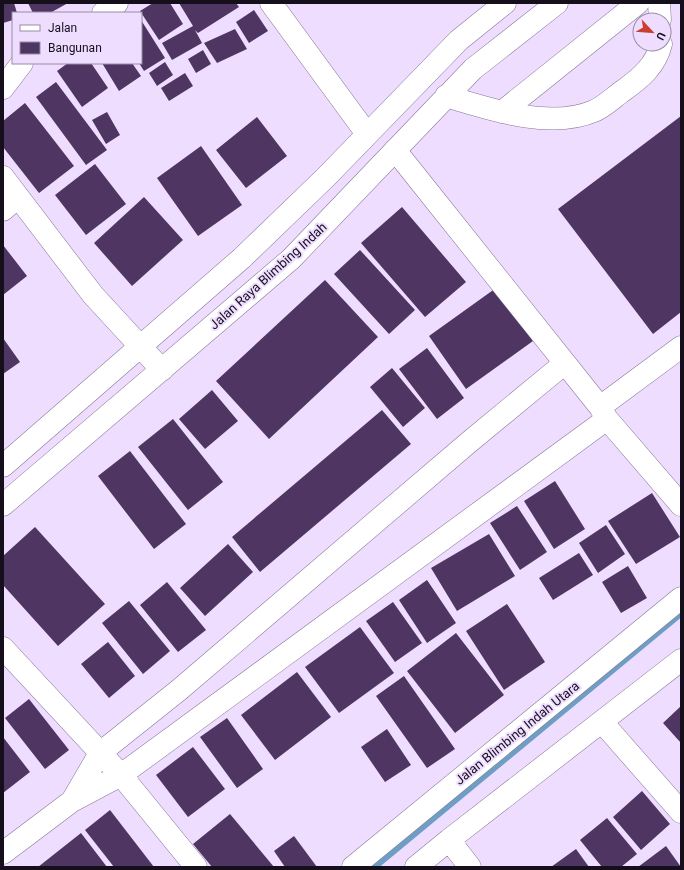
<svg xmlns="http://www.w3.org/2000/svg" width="684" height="870" font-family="Roboto,sans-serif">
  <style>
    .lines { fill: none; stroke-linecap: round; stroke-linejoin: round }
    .stream { stroke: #6f9ec5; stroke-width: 7 }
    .building { fill: #4f3662 }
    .minor-casing { stroke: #877795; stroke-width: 23 }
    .minor { stroke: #fff; stroke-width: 22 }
    .labels { text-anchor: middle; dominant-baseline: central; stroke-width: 4; stroke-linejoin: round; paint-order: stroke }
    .street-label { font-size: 13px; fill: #150f1b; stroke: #efddff }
  </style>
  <rect width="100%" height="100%" fill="#efddff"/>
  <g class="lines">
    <path class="stream" d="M374 867 681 613"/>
  </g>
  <path class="building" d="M3 3H14L17 13H13V20L3 23Z
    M28 3H68L50 13H33Z
    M153 3H170L183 24 159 40 140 11Z
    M179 3H236L239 7 198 33 195 30 202 43 172 60 162 43 193 26Z
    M254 10 268 31 249 43 236 22Z
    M141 20 165 58 144 71 139 63H141Z
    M235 29 247 49 217 63 204 43Z
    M203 50 211 64 196 73 188 59Z
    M165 62 173 75 157 86 149 73Z
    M68 63H91L108 88 82 107 57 71Z
    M102 63H132L141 76 119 91Z
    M185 73 193 86 169 101 161 88Z
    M56 82 107 150 86 165 36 97Z
    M25 103 74 166 39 193 3 147V121Z
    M107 112 120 135 106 144 92 120Z
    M681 116V312L653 334 558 209Z
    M257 117 287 156 246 188 216 150Z
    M201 146 242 205 198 236 157 178Z
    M95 164 126 204 86 235 55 195Z
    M144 197 183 240 132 286 94 243Z
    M402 207 466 282 425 317 361 243Z
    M3 245 27 276 3 295Z
    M360 250 415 310 389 334 334 274Z
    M325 280 378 337 269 439 216 381Z
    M496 288 533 341 466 389 429 336Z
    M3 338 20 362 3 374Z
    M427 348 464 398 437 419 399 369Z
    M392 368 425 408 403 427 370 387Z
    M212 390 238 421 205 449 179 419Z
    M382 410 411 444 260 572 232 537Z
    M173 419 223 482 188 510 138 447Z
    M130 451 186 524 154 549 98 476Z
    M555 481 585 529 554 549 524 501Z
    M652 493 680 537 636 564 608 521Z
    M517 506 547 552 520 570 490 523Z
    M606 525 625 554 598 573 579 543Z
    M35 527 105 604 58 646 3 585V556Z
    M489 534 515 576 457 611 431 568Z
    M228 544 253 572 205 616 180 588Z
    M579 553 593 575 553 600 539 578Z
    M628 566 647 598 621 613 602 582Z
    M427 580 456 623 427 643 399 600Z
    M167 582 206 630 178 652 140 605Z
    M129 601 170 651 143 674 102 623Z
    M393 602 422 643 395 662 366 621Z
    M507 604 545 662 504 690 466 631Z
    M360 627 394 673 339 713 305 667Z
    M456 633 504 695 455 733 407 671Z
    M108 642 135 676 109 698 81 664Z
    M297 672 331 717 275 760 241 715Z
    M404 676 455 749 427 768 376 696Z
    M29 699 69 750 45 769 5 718Z
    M681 706V743L663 723Z
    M227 718 263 769 237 788 200 737Z
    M387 729 411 765 385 782 361 747Z
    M3 737 30 772 3 793Z
    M193 747 225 789 188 817 156 775Z
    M642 791 670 824 641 850 613 817Z
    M110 810 154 867H114L85 830Z
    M230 814 274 867H212L193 844Z
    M607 818 637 854 621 867H602L580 840Z
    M81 833 107 867H38Z
    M294 836 317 867H285L274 851Z
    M666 846 681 867H638Z
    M576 849 589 867H551Z"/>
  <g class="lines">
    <g class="minor-casing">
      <path id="minor" d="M271 3 367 134
        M659 3 660 20
        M103 13 117 3
        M3 88 22 63
        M446 96C489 109 550 130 594 111 604 107 614 97 624 90 641 78 656 65 661 44
        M502 112 638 3
        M395 150 600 407 607 419 681 505
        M3 177 93 295 162 370
        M3 210 18 197
        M600 407 681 347
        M3 466 242 258 326 177 459 40 505 3
        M3 505 291 259 473 69 557 3
        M3 648 121 775 196 867
        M602 722 681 812
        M72 801 100 753 179 690 468 443 565 363
        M449 840 470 867
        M3 853 72 801 121 775 607 419
        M353 867 681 598
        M416 867 449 840 681 660"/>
    </g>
    <use href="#minor" class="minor"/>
  </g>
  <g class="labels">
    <g class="street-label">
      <text transform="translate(268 276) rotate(-42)">Jalan Raya Blimbing Indah</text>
      <text transform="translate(517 733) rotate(-39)">Jalan Blimbing Indah Utara</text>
    </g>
  </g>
  <rect width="684" height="870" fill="none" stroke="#150f1b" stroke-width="8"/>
  <rect x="12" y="12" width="130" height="52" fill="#efddff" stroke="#988ba4"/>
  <rect x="20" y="25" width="20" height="6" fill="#ffffff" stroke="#988ba4"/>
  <text x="48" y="32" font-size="12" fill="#150f1b">Jalan</text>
  <rect x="20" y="42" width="20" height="12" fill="#4f3662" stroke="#988ba4"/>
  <text x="48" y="52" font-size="12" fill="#150f1b">Bangunan</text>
  <g transform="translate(652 32) rotate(116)"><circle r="19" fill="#efddff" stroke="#988ba4"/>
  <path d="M0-3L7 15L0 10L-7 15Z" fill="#ca3d2f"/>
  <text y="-6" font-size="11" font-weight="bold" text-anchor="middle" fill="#150f1b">U</text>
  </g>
</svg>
